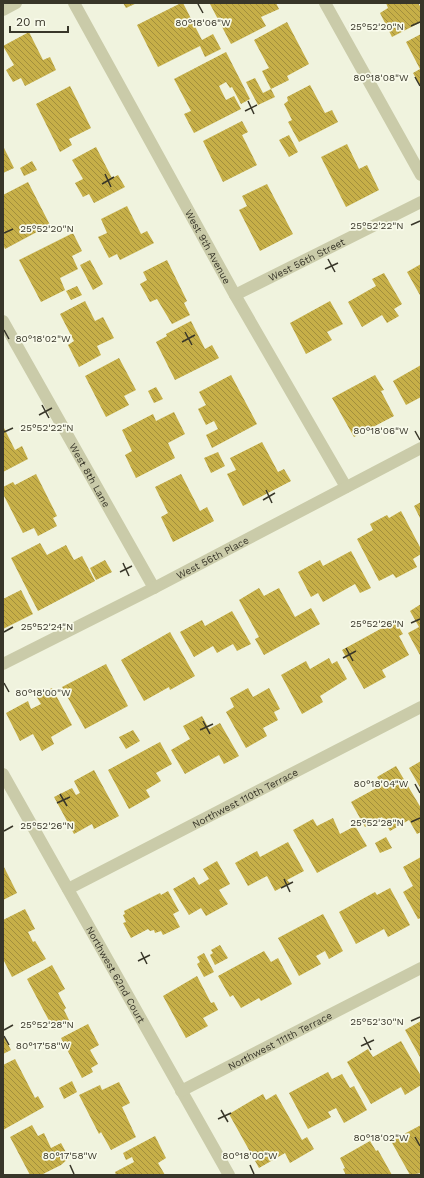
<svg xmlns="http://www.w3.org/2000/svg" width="424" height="1178" font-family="'Work Sans',sans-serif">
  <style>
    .building { fill: url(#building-back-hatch) }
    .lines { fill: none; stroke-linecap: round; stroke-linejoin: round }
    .minor { stroke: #cacba9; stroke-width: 12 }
    .ticks { fill: none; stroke: #383629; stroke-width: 1.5 }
    .labels { text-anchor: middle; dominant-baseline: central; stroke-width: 3.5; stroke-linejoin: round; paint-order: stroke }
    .street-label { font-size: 10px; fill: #383629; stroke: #f8faea }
    .ticks-label { font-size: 10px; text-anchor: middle; fill: #383629; stroke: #f8faea; stroke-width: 3.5; stroke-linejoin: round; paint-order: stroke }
  </style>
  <defs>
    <pattern id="building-back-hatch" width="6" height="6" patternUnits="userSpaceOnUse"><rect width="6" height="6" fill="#c6af48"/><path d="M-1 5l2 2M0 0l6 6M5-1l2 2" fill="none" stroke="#a28f3c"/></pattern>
  </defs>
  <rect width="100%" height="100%" fill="#f0f3de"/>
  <path class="building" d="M123 3H137L126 8Z
    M181 3H183L202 40 213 34 221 49 205 57 200 46 158 67 137 25Z
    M212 3H276L279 9 261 17 266 26 231 44 210 4Z
    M386 3H418L421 8V22L392 37 380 13 388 8Z
    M287 22 309 64 287 76 289 80 271 89 262 71 269 68 254 40Z
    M29 32 43 60 50 57 56 70 25 86 21 78 13 82 6 70 14 65 3 46Z
    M421 34V87L413 73 420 69 406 42Z
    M226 52 250 99 241 104 232 87 230 88 226 82 219 86 226 100 234 96 241 109 194 133 184 114 191 111 174 79Z
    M255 78 263 93 271 89 275 97 258 105 246 82Z
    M310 85 325 113 332 110 338 122 299 142 288 122 292 120 284 104 288 101 287 97Z
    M70 86 91 128 69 139 72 145 60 152 36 104Z
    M242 121 248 132 242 135 257 165 223 182 203 141Z
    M289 135 298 152 289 157 279 140Z
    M347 144 359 169 367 165 379 190 346 207 321 157Z
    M3 146 14 168 3 173Z
    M96 147 112 178 118 175 125 187 94 203 89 194 83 197 75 183 83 179 72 160Z
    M32 161 37 170 24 176 20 168Z
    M28 182 50 225 5 249 3 244V234L5 233 3 229V195Z
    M267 184 293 234 260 251 239 210 247 206 242 196Z
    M127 206 141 234 147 231 154 243 120 260 117 254 109 258 98 237 107 233 101 219Z
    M73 233 82 251 72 256 78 269 60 278 65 290 41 302 19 260Z
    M90 260 103 284 93 290 80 265Z
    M167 260 187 301 184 303 190 315 172 324 157 299 150 302 140 284 147 280 143 272Z
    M421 264V297L407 272Z
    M384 273 402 304 394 309 399 316 387 323 382 315 362 327 348 302 376 286 372 279Z
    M77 286 82 295 71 300 66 291Z
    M85 301 95 321 103 317 114 338 97 346 101 355 79 367 68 345 74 341 60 314Z
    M330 301 343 324 327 332 332 340 306 354 290 323Z
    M191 321 205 349 212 345 219 358 175 380 156 342 167 336 166 334Z
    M119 358 136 390 124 396 129 405 106 417 85 376Z
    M421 365V397L406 405 393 381Z
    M231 375 257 424 212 448 206 435 218 429 214 421 206 425 198 409 206 405 199 392Z
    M375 375 384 390 381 391 394 416 354 437 332 398Z
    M156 387 163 399 154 403 148 391Z
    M174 412 185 434 168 443 175 458 136 478 125 455 132 451 122 430 153 414 156 421Z
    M3 426 15 450 22 446 28 459 3 472Z
    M262 442 278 472 284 469 291 481 243 506 227 474 236 470 230 458Z
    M218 452 225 466 211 473 204 458Z
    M36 474 57 516 53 518 57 526 38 536 34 528 23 533 3 494V487L13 482 15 485Z
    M181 474 200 511 207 507 214 521 173 542 161 517 168 513 155 487Z
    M421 502V520L414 506Z
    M401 511 421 549V554L413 559 417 567 396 578 393 574 379 581 357 539 373 530 370 524 387 515 389 518Z
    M40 543 47 555 66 545 74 560 82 556 95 581 38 611 11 558Z
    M351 551 371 588 360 593 355 584 323 602 318 593 311 597 298 572 320 560 323 566Z
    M105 560 112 572 96 580 90 568Z
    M259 588 264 596 279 588 295 617 311 608 320 624 264 655 255 639 259 637 239 600Z
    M21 590 33 614 3 629V599Z
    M421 604V657L408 633 419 627 410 611Z
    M232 611 251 644 237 651 233 644 217 653 213 646 194 657 180 632 202 620 205 626Z
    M395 621 403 634 399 636 409 655 382 670 386 677 364 689 342 650Z
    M170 632 195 676 170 690 169 687 144 701 121 660Z
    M329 658 332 664 337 661 347 679 320 696 323 702 302 714 281 675 306 661 310 669Z
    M106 664 128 706 85 729 62 687Z
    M52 688 72 725 51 737 54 744 42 751 33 734 20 741 6 713 28 701 31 709 41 704 36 696Z
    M248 688 253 697 269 688 280 709 274 712 278 720 263 728 267 736 246 748 226 712 234 707 230 698Z
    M202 716 209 729 220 723 239 756 224 764 219 755 185 774 171 750 190 739 183 726Z
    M133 730 140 741 126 749 119 737Z
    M160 742 172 764 156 773 161 781 146 790 150 797 129 809 108 770Z
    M421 761V789L409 768Z
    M396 766 421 808V832L417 834 409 820 390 831 382 817 365 827 351 802 382 785 377 777Z
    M94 770 119 816 94 829 92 824 74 834 54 797 72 788 76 795 80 793 74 781Z
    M333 818 340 834 355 826 367 846 317 873 293 830 313 819 317 826Z
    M386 837 392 848 380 853 375 843Z
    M288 842 304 871 287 880 290 883 275 891 267 876 248 886 235 863 257 851 260 857Z
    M421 857V918L418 919 403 892 413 886 403 867Z
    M217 861 230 884 219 890 228 904 206 916 201 908 189 915 173 889 194 877 199 885 209 879 203 869Z
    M3 865 17 893 3 900Z
    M390 888 410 925 388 937 384 929 356 944 339 912 375 892 377 895Z
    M168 891 179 911 173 914 180 927 163 935 161 931 155 933 154 930 150 931 148 929 131 938 123 923 126 922 123 915 125 914 124 911 160 893 161 895Z
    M25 909 35 929 28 932 33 942 35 941 46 959 12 977 3 959V920Z
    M323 914 343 951 329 959 325 951 316 956 321 964 299 976 278 938Z
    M220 945 228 958 215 965 210 955 213 953 211 950Z
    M264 951 271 962 278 958 292 984 261 1001 259 998 241 1008 233 995 230 997 218 976Z
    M204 953 214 972 204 977 197 964 200 962 197 957Z
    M52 965 65 989 58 993 66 1008 64 1010 70 1022 54 1030 27 979Z
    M197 976 211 1003 214 1002 218 1010 203 1018 208 1026 186 1038 163 996Z
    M421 1021V1059L405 1030Z
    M88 1024 99 1045 90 1050 98 1064 91 1068 93 1072 82 1078 61 1038Z
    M3 1035 11 1050 3 1054Z
    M401 1041 421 1076V1085L405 1095 401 1087 371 1104 347 1062 368 1049 373 1057Z
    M15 1059 35 1098 38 1096 44 1107 3 1130V1065Z
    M328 1072 332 1079 342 1074 350 1088 354 1086 367 1110 344 1123 336 1108 328 1112 331 1117 308 1129 289 1093Z
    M72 1081 77 1092 64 1099 59 1088Z
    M119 1082 130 1103 122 1107 136 1137 111 1150 101 1132 99 1134 79 1095 100 1085 102 1090Z
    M263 1094 266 1100 276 1094 302 1140 307 1137 314 1149 290 1163 285 1153 259 1168 229 1114Z
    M32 1125 38 1136 44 1133 51 1148 61 1143 69 1158 61 1165 41 1175H30L10 1137Z
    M421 1125V1173L410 1175 391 1141Z
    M155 1136 166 1158 158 1163 165 1175H116L115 1172 134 1162 132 1157 126 1160 123 1153Z
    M370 1141 376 1151 378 1150 392 1175H346L343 1169 345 1168 340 1158Z"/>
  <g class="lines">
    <g class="minor">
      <path id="s1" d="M74 3 235 295 346 487"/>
      <path d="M325 3 421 175"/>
      <path d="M3 10 16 3"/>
      <path id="s2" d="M235 295 421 202"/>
      <path id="s3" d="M3 321 154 588"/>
      <path id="s4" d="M3 664 154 588 421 448"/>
      <path id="s5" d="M3 774 229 1175"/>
      <path id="s6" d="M68 889 421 707"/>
      <path id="s7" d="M181 1091 421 968"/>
    </g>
  </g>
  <path class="ticks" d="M198 4 203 13M411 26 420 22M415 77 420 86M248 101 254 114M245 111 257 105M105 174 111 187M102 184 114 177M411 225 420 221M4 233 13 229M328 259 335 272M325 269 338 263M4 330 9 339M185 332 192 345M182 342 195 335M42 405 49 418M39 415 52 408M415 431 420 440M4 432 13 428M266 490 272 503M263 500 275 493M123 563 129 576M120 572 132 566M411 623 420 619M4 632 13 627M346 648 353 661M343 658 356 651M4 683 9 692M203 721 210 734M200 730 213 724M415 784 420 793M60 794 67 806M57 803 70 797M411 822 420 818M4 831 13 826M284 879 290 892M281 888 293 882M141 952 147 964M138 961 150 955M411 1021 420 1017M4 1030 13 1025M4 1036 9 1045M364 1037 371 1050M361 1046 374 1040M221 1110 228 1122M218 1119 231 1113M415 1137 420 1146M70 1165 74 1174M250 1165 254 1174"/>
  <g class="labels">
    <g class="street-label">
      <text stroke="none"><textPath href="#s1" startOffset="278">West 9th Avenue</textPath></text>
      <text stroke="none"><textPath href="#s2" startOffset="80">West 56th Street</textPath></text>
      <text stroke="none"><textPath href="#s3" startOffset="177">West 8th Lane</textPath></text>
      <text stroke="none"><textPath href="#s4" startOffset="235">West 56th Place</textPath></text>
      <text stroke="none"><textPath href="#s6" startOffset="199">Northwest 110th Terrace</textPath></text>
      <text stroke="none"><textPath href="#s5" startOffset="230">Northwest 62nd Court</textPath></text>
      <text stroke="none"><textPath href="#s7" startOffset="111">Northwest 111th Terrace</textPath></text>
    </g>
  </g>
  <g class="ticks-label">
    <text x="203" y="26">80°18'06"W</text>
    <text x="377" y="30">25°52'20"N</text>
    <text x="381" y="81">80°18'08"W</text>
    <text x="377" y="229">25°52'22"N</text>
    <text x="47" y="232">25°52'20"N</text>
    <text x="43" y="342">80°18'02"W</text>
    <text x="47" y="431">25°52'22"N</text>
    <text x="381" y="434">80°18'06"W</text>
    <text x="377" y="627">25°52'26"N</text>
    <text x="47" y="630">25°52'24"N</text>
    <text x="43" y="696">80°18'00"W</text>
    <text x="381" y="787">80°18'04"W</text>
    <text x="377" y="826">25°52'28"N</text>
    <text x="47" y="829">25°52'26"N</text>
    <text x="377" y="1025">25°52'30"N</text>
    <text x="47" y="1028">25°52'28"N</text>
    <text x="43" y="1049">80°17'58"W</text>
    <text x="381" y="1141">80°18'02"W</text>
    <text x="70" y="1159">80°17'58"W</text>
    <text x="250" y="1159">80°18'00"W</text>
  </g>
  <rect width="424" height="1178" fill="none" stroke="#383629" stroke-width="8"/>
  <path d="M10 26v6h58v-6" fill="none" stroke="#383629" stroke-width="2"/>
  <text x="16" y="26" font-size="12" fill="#383629" stroke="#f8faea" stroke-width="3" paint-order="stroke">20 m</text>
</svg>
